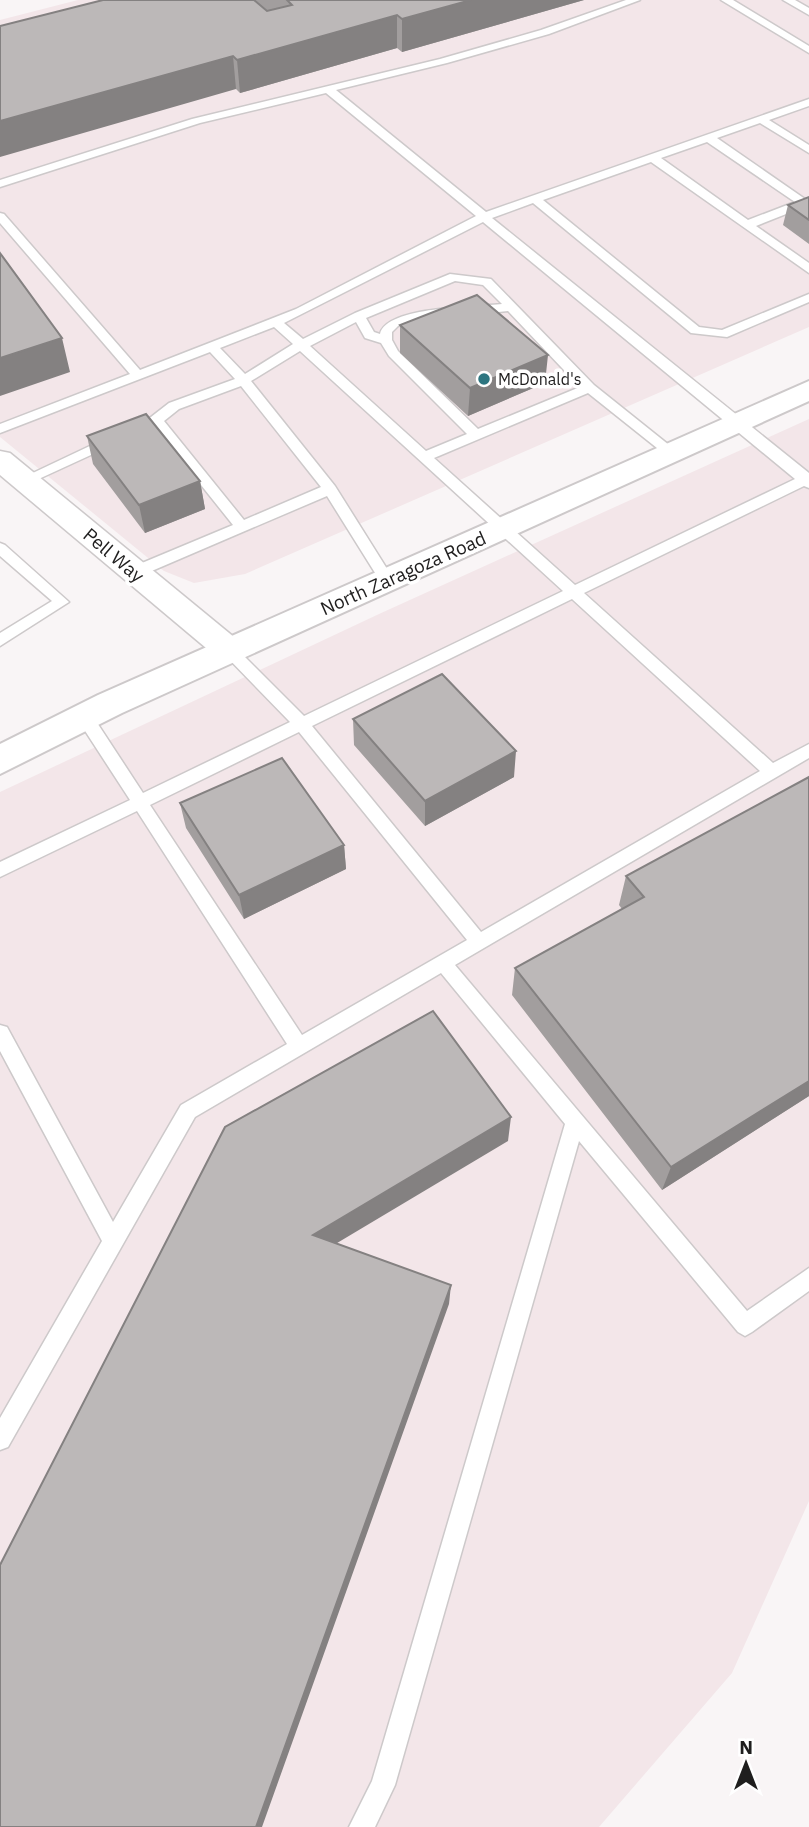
<svg xmlns="http://www.w3.org/2000/svg" width="809" height="1827" font-family="'IBM Plex Sans',sans-serif">
  <style>
    .built { fill: #f3e6e9 }
    .lines { fill: none; stroke-linecap: round; stroke-linejoin: round }
    .service-casing { stroke: #cdc9ca; stroke-width: 3 }
    .minor-casing { stroke: #cdc9ca; stroke-width: 3 }
    .secondary-casing { stroke: #cdc9ca; stroke-width: 4 }
    .service { fill: #fff; fill-rule: evenodd }
    .minor { fill: #fff; fill-rule: evenodd }
    .secondary { fill: #fff; fill-rule: evenodd }
    .wall { fill: #a29e9e }
    .shaded-wall { fill: #848181 }
    .building { fill: #bcb8b8; stroke: #848181; stroke-width: 2 }
    .poi-dot { fill: #2d7580; stroke: #fff; stroke-width: 2.5 }
    .labels { text-anchor: middle; dominant-baseline: central; stroke-width: 7; stroke-linejoin: round; paint-order: stroke }
    .far-poi-label { font-size: 16px; fill: #1f1e1e; stroke: #fff; text-anchor: start }
    .street-label { font-size: 19px; fill: #1f1e1e; stroke: #fff }
  </style>
  <rect width="100%" height="100%" fill="#f9f5f6"/>
  <path class="built" d="M78 0H809V327L245 574 194 583 164 571 0 437V20Z
    M809 419V1501L732 1673 599 1827H0V792L379 614Z"/>
  <g class="lines">
    <g class="service-casing">
      <path id="service" d="M626 0H640L549 34 447 63 336 90 486 212 809 99V106L769 120 809 145V153L760 123 717 138 805 199 809 198V205L756 226 809 263V273L651 162 543 200 699 327 722 330 809 294V302L727 337 691 333 533 203 492 218 809 473V488L804 486 584 593 773 763 809 744V758L455 965 747 1311 809 1268V1291L752 1332 745 1336 738 1332 579 1141 395 1785 375 1827H349L372 1781 565 1124 441 973 195 1117 8 1447 0 1450V1418L102 1241 0 1051V1025L7 1027 113 1222 181 1105 287 1044 137 811 0 877V862L130 800 78 720 76 716 78 712H90L143 793 290 722 224 654 221 650 224 646H234L304 716 563 591 300 351 251 381 335 486 394 580 392 584H382L327 496 140 576H130L128 572 130 568 233 525 154 426 30 483H20L18 480 151 417 169 403 235 379 210 352 0 433V424L130 374 0 223V213L4 214 140 370 296 309 476 216 326 93 200 123 0 187V180L192 119 440 59 541 30ZM707 142 795 202 748 220 661 158ZM483 222 795 479 575 585 434 458 588 393 667 456H677L679 453 594 385 491 279 450 274 355 313 303 339 284 323ZM455 281 483 285 502 304C476 307 387 306 380 334L374 332 366 318ZM508 311 580 387 478 429 398 351 392 340V332L398 326 412 321ZM356 322 365 338 381 343 389 356 467 434 426 451 310 346ZM274 327 293 344 245 374 220 348ZM241 386 321 487 244 520 164 421 179 409ZM572 599 760 771 481 932 312 726ZM299 732 467 940 302 1035 150 805Z
        M721 0H733L809 46V53Z
        M783 0H795L809 8V15Z
        M0 543 5 545 69 602 0 646V633L52 601 0 556Z"/>
    </g>
    <g class="minor-casing">
      <path id="minor" d="M0 451 10 453 240 642 245 650 240 658 229 662 218 658 0 475Z"/>
    </g>
    <g class="secondary-casing">
      <path id="secondary" d="M809 381V401L122 713 0 774V744L98 695Z"/>
    </g>
    <use href="#service" class="service"/>
    <use href="#minor" class="minor"/>
    <use href="#secondary" class="secondary"/>
  </g>
  <path class="wall" d="M103 0H584L402 52 397 48 240 93 236 89Z
    M809 197V244L783 225 788 205Z
    M400 325 545 383 468 416 400 353Z
    M87 436 200 481 205 509 145 533 93 464Z
    M353 719 514 777 425 826 354 745Z
    M809 777V1096L662 1190 512 995 515 968 622 909 619 905 626 876Z
    M180 803 344 845 346 869 244 919 186 828Z"/>
  <path class="shaded-wall" d="M471 0H584L402 52V19Z
    M397 15V48L240 93 237 60Z
    M233 56 236 89 0 157V121Z
    M62 338 70 372 0 396V358Z
    M548 355 545 383 468 416 470 388Z
    M200 481 205 509 145 533 139 505Z
    M516 751 514 777 425 826V801Z
    M344 845 346 869 244 919 239 895Z
    M809 1081V1096L662 1190 671 1167Z
    M511 1117 508 1141 317 1255 313 1235Z
    M451 1285 449 1304 262 1827H256Z"/>
  <path class="building" d="M103 0H254L267 11 292 5 287 0H471L402 19 397 15 237 60 233 56 0 121V26Z
    M809 197V220L788 205Z
    M0 253 62 338 0 358Z
    M477 295 548 355 470 388 400 325Z
    M146 414 200 481 139 505 87 436Z
    M442 674 516 751 425 801 353 719Z
    M282 758 344 845 239 895 180 803Z
    M809 777V1081L671 1167 515 968 644 897 626 876Z
    M433 1011 511 1117 313 1235 451 1285 256 1827H0V1565L225 1127Z"/>
  <circle class="poi-dot" cx="484" cy="379" r="7"/>
  <g class="labels">
    <g class="far-poi-label">
      <text x="498" y="379">McDonald's</text>
    </g>
    <g class="street-label">
      <text transform="translate(114 555) rotate(40)">Pell Way</text>
      <text transform="translate(403 573) rotate(-24)">North Zaragoza Road</text>
    </g>
  </g>
  <g transform="translate(746 1764)" stroke="#ffffff" stroke-width="5" paint-order="stroke">
  <path d="M0-5L12 26L0 18L-12 26Z" fill="#1f1e1e"/>
  <text y="-10" font-size="19" font-weight="bold" text-anchor="middle" fill="#1f1e1e">N</text>
  </g>
</svg>
